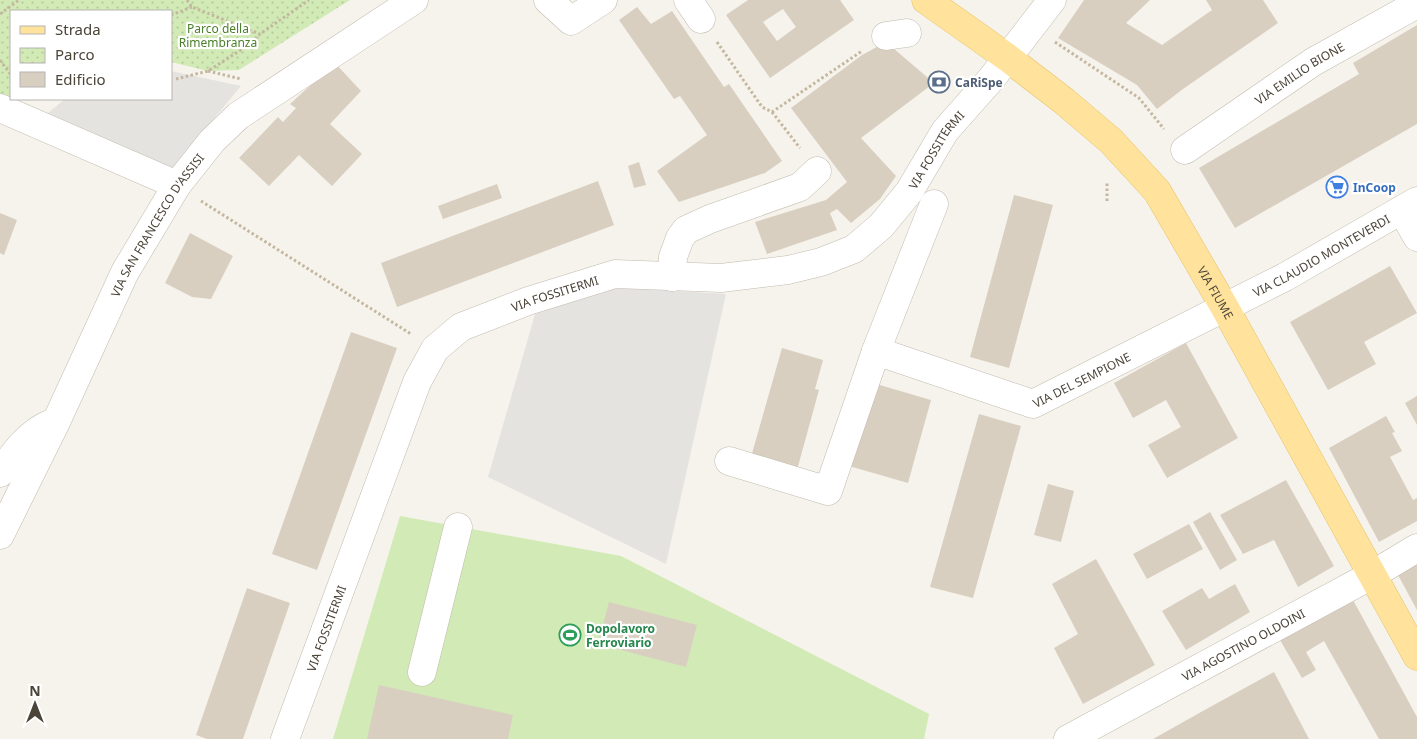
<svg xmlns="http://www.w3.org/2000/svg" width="1417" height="739" font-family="'Noto Sans',sans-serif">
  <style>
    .park { fill: url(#park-dots) }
    .pitch { fill: #d2eab5 }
    .parking { fill: #e5e3e0 }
    .building { fill: #d8cfc1; fill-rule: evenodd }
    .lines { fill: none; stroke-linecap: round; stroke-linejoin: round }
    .minor-casing { stroke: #c2bbae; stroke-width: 29 }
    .major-casing { stroke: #e6c16a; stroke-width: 29 }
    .path { stroke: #c4b79f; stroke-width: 3; stroke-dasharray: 2.5 2.5; stroke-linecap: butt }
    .minor { stroke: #fff; stroke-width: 28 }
    .major { stroke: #ffe39c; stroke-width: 28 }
    .labels { text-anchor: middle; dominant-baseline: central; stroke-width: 4.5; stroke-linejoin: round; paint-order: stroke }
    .park-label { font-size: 12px; fill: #4a7f2a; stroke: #fff }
    .street-label { font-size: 12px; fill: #4b4439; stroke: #fff }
    .service-label { font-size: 12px; font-weight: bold; fill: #4e5e75; stroke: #fff; text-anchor: start }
    .shop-label { font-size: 12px; font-weight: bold; fill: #366cbe; stroke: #fff; text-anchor: start }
    .leisure-label { font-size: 12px; font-weight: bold; fill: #27864d; stroke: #fff; text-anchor: start }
  </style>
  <defs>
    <pattern id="park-dots" width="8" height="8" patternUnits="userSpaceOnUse" patternTransform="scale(1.25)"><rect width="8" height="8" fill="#d2eab5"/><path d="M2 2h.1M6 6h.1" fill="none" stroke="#b6ca9c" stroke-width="1.8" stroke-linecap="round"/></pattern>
  </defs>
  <rect width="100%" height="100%" fill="#f6f3ec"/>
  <path class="park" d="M0 0H350L239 70 208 71 171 62V11H11V99H22L0 107Z"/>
  <path class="pitch" d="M400 516 621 556 929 714 924 739H333Z"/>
  <path class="parking" d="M171 71 241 86 173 168 48 113 65 99H171Z
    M611 287 726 294 666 564 488 477 535 314Z"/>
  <path class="building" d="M748 0H840L854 20 770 78 726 15ZM783 9 796 27 777 41 763 22Z
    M1084 0H1150L1126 23 1162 45 1212 10 1206 0H1263L1278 23 1183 89 1157 109 1137 85 1058 38Z
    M637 7 651 24 672 11 724 87 729 84 782 161 765 173 679 202 657 171 707 135 680 96 674 99 619 20Z
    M1417 25V124L1235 228 1199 168 1359 74 1353 63Z
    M886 42 934 83 861 138 896 176 880 199 851 223 837 209 830 213 837 230 767 254 755 222 826 200 847 182 791 108 862 55Z
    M335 63 361 91 330 124 362 154 332 186 299 155 269 186 239 158 278 117 283 122 296 108 290 104Z
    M639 162 646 185 634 188 628 166Z
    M598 181 614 225 397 307 381 263Z
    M497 184 502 198 443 219 438 206Z
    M1014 195 1053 205 1009 368 970 357Z
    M0 213 17 220 4 255 0 253Z
    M190 233 233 256 211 299 192 297 165 283Z
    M1390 266 1417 313 1364 342 1376 364 1328 390 1290 322Z
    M351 332 397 348 317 570 272 554Z
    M1186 343 1238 438 1167 478 1148 445 1181 427 1166 400 1133 418 1114 383Z
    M782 348 823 360 815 389 819 390 797 470 751 457Z
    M873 383 931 400 908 483 849 466Z
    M1417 396V425L1405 403Z
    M979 414 1021 426 973 598 930 587Z
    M1386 416 1395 432 1392 433 1402 451 1390 457 1413 500 1417 498V521L1379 542 1329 448Z
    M1286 480 1334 566 1298 587 1274 540 1243 554 1220 515Z
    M1048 484 1074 491 1061 542 1034 535Z
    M1210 512 1237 560 1220 570 1193 522Z
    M1189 524 1203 549 1147 579 1133 554Z
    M1096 559 1155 665 1083 704 1054 648 1078 634 1052 584Z
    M1417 564V610L1398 575Z
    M1235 584 1250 612 1186 650 1162 611 1202 588 1209 599Z
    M247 588 290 603 243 739H207L196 735Z
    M1353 600 1417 717V739H1379L1324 641 1306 652 1316 670 1302 678 1280 640Z
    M609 602 697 625 686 667 598 644Z
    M1274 672 1309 739H1153L1201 712Z
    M379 685 513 715 508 739H367Z"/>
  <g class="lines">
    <g class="minor-casing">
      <g id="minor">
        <path d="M548 0 571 21 603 0"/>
        <path d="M688 0 701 19"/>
        <path d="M886 36 907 33"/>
        <path d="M0 108 177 185"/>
        <path id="s1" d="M1185 150 1313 62 1417 4"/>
        <path d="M1402 210 1417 237"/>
        <path d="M672 277 673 257 680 238 686 230 710 219 800 187 817 171"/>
        <path id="s2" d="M876 351 1033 404 1285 277 1417 201"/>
        <path d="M729 461 828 491 876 351 934 204"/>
        <path d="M0 473C14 453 29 432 52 423"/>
        <path id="s3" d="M0 535 56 422 125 272 177 185 212 141 238 116 414 0"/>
        <path d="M422 672 458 527"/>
        <path id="s4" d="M285 739 417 382 435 349 461 327 528 301 615 274 721 278 788 270 821 262 854 249 881 226 909 192 945 131 992 78 1052 0"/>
        <path id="s5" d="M1068 739 1372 575 1417 548"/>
      </g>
    </g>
    <g class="major-casing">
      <g id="major">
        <path id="s6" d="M926 0 1008 58 1064 101 1111 141 1157 191 1225 308 1417 656"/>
      </g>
    </g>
    <path class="path" d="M187 0 192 7 260 34
      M0 14 19 0
      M171 15 192 7
      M717 42 762 107 772 112 862 51
      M1055 42 1139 98 1164 129
      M0 60 11 75
      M208 71 241 79
      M176 79 208 71 247 46 260 34 309 0
      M772 112 800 148
      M201 201 411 334
      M1107 201V181"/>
    <use href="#minor" class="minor"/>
    <use href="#major" class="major"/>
  </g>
  <defs>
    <g id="bank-ring" transform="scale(1.125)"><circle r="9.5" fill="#fff" stroke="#5c6f8a" stroke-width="1.5"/><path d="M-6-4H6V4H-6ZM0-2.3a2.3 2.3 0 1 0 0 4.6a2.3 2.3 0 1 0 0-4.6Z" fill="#5c6f8a"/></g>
    <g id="supermarket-ring" transform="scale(1.125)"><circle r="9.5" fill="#fff" stroke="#3f7fe0" stroke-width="1.5"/><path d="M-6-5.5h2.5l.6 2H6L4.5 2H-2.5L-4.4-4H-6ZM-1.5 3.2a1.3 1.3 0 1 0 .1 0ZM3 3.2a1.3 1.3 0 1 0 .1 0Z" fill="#3f7fe0"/></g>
    <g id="stadium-ring" transform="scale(1.125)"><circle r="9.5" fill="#fff" stroke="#2e9e5b" stroke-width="1.5"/><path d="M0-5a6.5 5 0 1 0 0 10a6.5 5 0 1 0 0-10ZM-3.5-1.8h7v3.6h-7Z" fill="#2e9e5b"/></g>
  </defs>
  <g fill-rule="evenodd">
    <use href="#bank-ring" x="939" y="82"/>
    <use href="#supermarket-ring" x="1337" y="187"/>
    <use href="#stadium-ring" x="570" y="635"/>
  </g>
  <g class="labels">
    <g class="park-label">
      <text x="218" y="28">Parco della<tspan x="218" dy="14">Rimembranza</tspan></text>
    </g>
    <g class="street-label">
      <text stroke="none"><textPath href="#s1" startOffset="138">VIA EMILIO BIONE</textPath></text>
      <text stroke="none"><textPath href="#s4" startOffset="988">VIA FOSSITERMI</textPath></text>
      <text stroke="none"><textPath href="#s3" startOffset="348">VIA SAN FRANCESCO D'ASSISI</textPath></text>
      <text stroke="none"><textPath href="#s2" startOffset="490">VIA CLAUDIO MONTEVERDI</textPath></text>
      <text stroke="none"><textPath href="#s6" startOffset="418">VIA FIUME</textPath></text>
      <text stroke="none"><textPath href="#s4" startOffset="552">VIA FOSSITERMI</textPath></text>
      <text stroke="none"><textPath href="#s2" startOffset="220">VIA DEL SEMPIONE</textPath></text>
      <text stroke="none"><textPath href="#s4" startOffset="118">VIA FOSSITERMI</textPath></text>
      <text stroke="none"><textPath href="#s5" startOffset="199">VIA AGOSTINO OLDOINI</textPath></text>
    </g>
    <g class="service-label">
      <text x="955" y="82">CaRiSpe</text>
    </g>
    <g class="shop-label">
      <text x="1353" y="187">InCoop</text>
    </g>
    <g class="leisure-label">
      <text x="586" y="628">Dopolavoro<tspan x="586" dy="14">Ferroviario</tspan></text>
    </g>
  </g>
  <rect x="10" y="10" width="162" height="90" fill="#ffffff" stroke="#b7b4b0"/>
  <rect x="20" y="26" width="25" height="8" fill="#ffe39c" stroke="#b7b4b0"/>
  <text x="55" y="35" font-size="15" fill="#4b4439">Strada</text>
  <rect x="20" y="48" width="25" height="15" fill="url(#park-dots)" stroke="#b7b4b0"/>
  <text x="55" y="60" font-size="15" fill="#4b4439">Parco</text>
  <rect x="20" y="72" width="25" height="15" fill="#d8cfc1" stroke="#b7b4b0"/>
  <text x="55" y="85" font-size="15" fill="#4b4439">Edificio</text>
  <g transform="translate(35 704)" stroke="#ffffff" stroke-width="4" paint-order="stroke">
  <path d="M0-4L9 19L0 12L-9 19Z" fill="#4b4439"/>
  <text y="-8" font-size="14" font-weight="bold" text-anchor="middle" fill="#4b4439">N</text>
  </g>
</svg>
